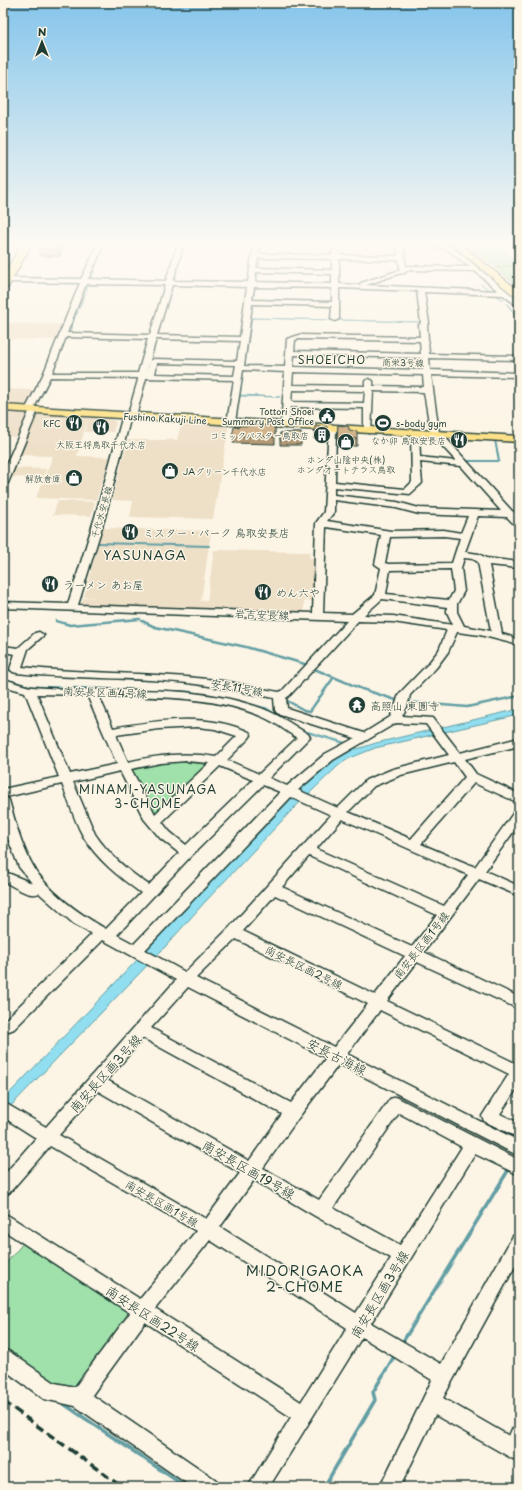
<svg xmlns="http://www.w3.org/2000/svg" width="522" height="1490" font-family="'Playpen Sans','Klee One',sans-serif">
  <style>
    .built { fill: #eedfc7 }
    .green { fill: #a0e1ab; stroke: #608f70 }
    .water { fill: #90deef; stroke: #639ea4 }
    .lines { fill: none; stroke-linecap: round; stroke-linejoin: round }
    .stream-far3 { stroke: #639ea4; stroke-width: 1.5 }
    .stream-far2 { stroke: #639ea4; stroke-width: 2 }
    .stream-far1 { stroke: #639ea4; stroke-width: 2.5 }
    .stream { stroke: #639ea4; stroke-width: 3.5 }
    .minor-casing { stroke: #1f3d34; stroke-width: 3 }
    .major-casing { stroke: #1f3d34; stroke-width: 3 }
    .highway-casing { stroke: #1f3d34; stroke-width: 3 }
    .minor { fill: #fcf5e5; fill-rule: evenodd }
    .major { fill: #fddf80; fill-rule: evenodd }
    .highway { fill: #fddf80; fill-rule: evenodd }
    .rail { stroke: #1f3d34; stroke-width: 3.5; stroke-dasharray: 9 4.5; stroke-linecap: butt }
    .wall { fill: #b0956f; stroke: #1f3d34 }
    .shaded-wall { fill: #90795a; stroke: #1f3d34 }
    .building { fill: #cdad81; stroke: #1f3d34 }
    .labels { text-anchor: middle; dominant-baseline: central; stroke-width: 3; stroke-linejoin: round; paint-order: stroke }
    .far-street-label { font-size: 9px; fill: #1f3d34; stroke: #fcf5e5 }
    .far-poi-label { font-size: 9px; fill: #1f3d34; stroke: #fcf5e5; text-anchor: end }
    .far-quarter-label { font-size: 11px; letter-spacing: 1px; fill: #1f3d34; stroke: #fcf5e5 }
    .poi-label { font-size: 11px; fill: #1f3d34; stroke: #fcf5e5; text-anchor: start }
    .street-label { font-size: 11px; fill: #1f3d34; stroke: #fcf5e5 }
    .neighbourhood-label { font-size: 12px; letter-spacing: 1px; fill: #1f3d34; stroke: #fcf5e5 }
    .quarter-label { font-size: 13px; letter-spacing: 1px; fill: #1f3d34; stroke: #fcf5e5 }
    .near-street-label { font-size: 13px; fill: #1f3d34; stroke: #fcf5e5 }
    .near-neighbourhood-label { font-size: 14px; letter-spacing: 1px; fill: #1f3d34; stroke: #fcf5e5 }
  </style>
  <rect width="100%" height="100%" fill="#fcf5e5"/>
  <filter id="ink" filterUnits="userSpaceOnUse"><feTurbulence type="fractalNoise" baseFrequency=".025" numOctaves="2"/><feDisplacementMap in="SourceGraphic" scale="8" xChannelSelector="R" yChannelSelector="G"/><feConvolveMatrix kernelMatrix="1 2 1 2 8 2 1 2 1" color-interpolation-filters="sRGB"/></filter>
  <g filter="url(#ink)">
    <path class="built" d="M3 323 62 324 57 340 3 339Z
      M3 389 34 390 26 407 3 406Z
      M3 410 31 411 20 437 3 436Z
      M37 412 108 417 116 422 113 432H85L88 418 77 456 110 457 96 500 36 498 53 456 18 455Z
      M182 421 229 424 213 519 130 517 133 501 112 500 128 440H177Z
      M12 468 46 469 43 478 8 477Z
      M58 501 95 502 91 516 53 515Z
      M103 528 211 531 201 601H207L214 550 310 552 309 558H318L316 601H304V614L81 606 83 598H99L84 597Z"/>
    <path class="green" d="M496 246 519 263V264L495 267 472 249Z
      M519 265V287L496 268Z
      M173 761 205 764 209 767 153 816 131 771 135 767Z
      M24 1242 128 1310V1320L77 1386 68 1388 43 1377 3 1349V1267Z"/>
    <path class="water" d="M339 313V320L422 322 252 318 240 395 280 397 240 396 236 419H233L249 318 337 320Z
      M3 678 31 686 188 691 235 700 267 708 299 729 351 744 349 745 298 730 266 709 209 696 163 691 31 687 3 680Z
      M519 709V715L375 748 348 759 338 766 293 809 204 903 165 947 3 1114V1100L314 775 328 764 354 749 353 747 357 749 376 743Z"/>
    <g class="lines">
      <path class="stream-far3" d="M404 245 406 264
        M105 247 106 244
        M262 249 263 243
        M101 254 103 250
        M180 258 185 243
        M99 260 100 256
        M258 269 261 257
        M94 270 97 264
        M175 275 176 271
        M91 278 94 272
        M174 280 175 277
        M257 281 258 271
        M481 284 503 300
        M86 291 88 285
        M170 291 172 286
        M83 299 85 293
        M253 301 255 288
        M81 304 82 301
        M507 304 514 313 515 318
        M79 308 80 305
        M164 312 165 308
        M76 315 78 311
        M162 321 163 314
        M73 323 75 317
        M160 326 161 323
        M69 333 72 325
        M158 334 160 328
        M62 349 66 338
        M59 356 61 351
        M150 360 156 340
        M57 361 58 358
        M52 372 56 363
        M43 392 51 377"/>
      <path class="stream-far2" d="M464 461H499L495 440H498
        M99 543 209 546"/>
      <path class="stream-far1" d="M56 621 70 625 140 619
        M142 621 155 627 246 647 308 665
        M312 668 362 689 399 701
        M3 669 14 671
        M129 679 166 681
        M284 699 304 710 310 711 334 677
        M406 702 467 707 519 696"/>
      <path class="stream" d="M402 1343 509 1169
        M61 1402 186 1487
        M324 1487 375 1400 373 1392 395 1355"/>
      <g class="minor-casing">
        <path id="minor" d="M99 243H105L88 279 166 281 178 243H184L173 281 248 282 254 243H260L259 254 332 255 333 243H339V255L398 256 397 243H403L406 266 470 267 445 248H436L433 246 436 244 449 245 519 301V307L503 295 424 292 429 323 427 325 429 354 519 356V360L429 358 430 370 519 373V377L431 375 439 433 444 436 512 511 518 514 516 516 519 518V527L516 526 507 517 478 516 465 552 479 554 486 558 519 562V568L489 565 502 634 519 639V645L480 635 457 632 448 652 436 668 410 695 407 707 402 716 433 718 460 753 519 738V746L465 759 476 774 519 794V803L474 783 421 844 475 867 514 812 519 811V824L485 871 519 886V896L479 879 424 952 519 997V1009L417 962 387 1001 519 1065V1085L500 1114 519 1123V1138L484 1121 482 1116 509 1074 380 1010 347 1054 519 1141V1156L339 1064 299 1117 263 1168 319 1200 390 1099 396 1097 519 1160V1175L475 1154 371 1323 441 1364 513 1236 519 1234V1259L443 1398 509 1436 512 1429 519 1426V1456L513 1459 435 1415 400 1487H380L432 1380 362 1337 269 1487H248L291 1417 145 1322 92 1395 216 1480 219 1487H192L75 1406 44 1399 3 1369V1349L10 1352 55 1383 75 1387 130 1313 3 1230V1213L9 1216 140 1299 196 1231 50 1146 9 1193 3 1195V1176L36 1138 3 1117V1102L46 1127 176 980 103 940 14 1029 9 1031 4 1029V1021L92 934 75 925 39 893C29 898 13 886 3 881V871L32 883 19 867 5 831 3 825V789L59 777 25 692 3 686V679C13 681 22 686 32 687 106 694 183 682 255 706 275 712 291 724 308 734L310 737 269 778 287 786 325 754 355 738 277 713 275 710 274 698C253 694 231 689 209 686 146 676 80 680 17 673L13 672 10 669 15 654 3 652V646L18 648 35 633 39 632 44 635 28 649 22 667C84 674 145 672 207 679 231 681 255 688 279 692L282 691 347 621 3 608V602L68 604 95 517 123 415 129 411 138 380V378L50 377 34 408 38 410 8 483 3 486V472L29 412 25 410 43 375 80 283 3 282V278L81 279ZM258 258 332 259V270L256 268ZM339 259 399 260 400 270 361 283 360 285 339 284ZM406 270 475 271 498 291 366 285 398 274 405 273ZM256 272 332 274V284L255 282ZM86 284 165 285 150 335 67 333ZM172 285 247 287 240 337 157 335ZM254 287 332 288V302L252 300ZM339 288 417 291 421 323 419 325 420 337 299 335 287 339 285 367 244 366 252 304 332 306 331 319 335 321 339 319ZM66 337 148 339 138 373H52ZM156 339 240 341 237 361 154 359 150 361 146 374ZM299 339 420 341 421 354 294 351 295 340ZM294 355 422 358 423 370 293 367ZM157 363 236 365 234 376 155 374ZM243 370 285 372 281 425 285 428 289 425 290 407 364 408V430L368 433 371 432 373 391 424 392 431 434 456 461 420 457 419 433 415 430 411 433 412 482 405 489 335 482 336 428 332 425 329 426 324 512 316 523 313 613 78 605 105 517 131 416 137 412 146 378 234 380 227 422 231 425 235 422ZM293 372 423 375 424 387 373 386V381L369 379 365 381V386L292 385ZM292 390 365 391 364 403 291 402ZM420 462 461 466 501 511 419 508 397 502 334 495V487L410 494 422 483ZM334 500 396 508 419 514 468 516 461 533 444 530 391 531 327 521 334 512ZM326 527 381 535 375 564 381 568 375 595 352 614 323 613ZM444 536 460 538 452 563 388 564 385 563 390 537ZM464 558 473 559 478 562 491 631 464 626 457 612V604L464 591 461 568ZM451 569 454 591 449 600 386 594 390 570ZM382 599 447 607V612L453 625 393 616 364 615ZM358 621 393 622 447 630 439 650 428 664 399 694 395 707 390 717 364 733 287 708 286 698 290 695ZM37 694 87 695 117 764 70 774ZM99 696C153 697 215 695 265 718 276 723 286 731 297 738L259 774 227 760 249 738 251 735 249 732C206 713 158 720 113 728ZM396 723 426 724 449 755 393 769 366 780 338 808 298 790 333 760ZM197 727 215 729 237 736 216 757C185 752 158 755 128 762L116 735 159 729ZM186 761 209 763 155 814 131 769 161 763ZM454 762 465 777 411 839 348 812 374 786 401 775ZM220 766 253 780 186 845 170 832 162 822ZM120 771 144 819 160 838 179 853 149 885C128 871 109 855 95 834L73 782ZM62 784C69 801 74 820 83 836 97 860 119 877 141 893L106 929C81 915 45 890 32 864 21 844 15 822 9 800L6 797ZM263 785 280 792 134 944 117 935 192 855ZM291 797 331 815 229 928 185 972 145 950ZM342 819 468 875 444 906 316 849ZM309 856 437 915 412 947 282 887ZM275 895 405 956 375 995 243 931ZM236 939 368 1004 334 1047 196 978ZM188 987 326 1058 291 1103 151 1028ZM143 1038 282 1114 249 1161 107 1080ZM98 1091 240 1173 206 1219 59 1135ZM399 1113 462 1147 400 1245 333 1208ZM254 1180 315 1216 391 1258 356 1313 220 1227ZM210 1240 347 1328 301 1402 155 1309Z"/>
      </g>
      <g class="major-casing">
        <path id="major" d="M450 243H459L519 291V298L516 297Z
          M3 405 519 436V442L3 411Z"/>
      </g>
      <g class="highway-casing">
        <path id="highway" d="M22 243H32L8 287 3 290V277Z"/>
      </g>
      <use href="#minor" class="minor"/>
      <use href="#major" class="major"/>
      <use href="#highway" class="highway"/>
      <path class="rail" d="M3 1401 122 1487"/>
    </g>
    <path class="wall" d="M39 249H63L60 256H40Z
      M338 425 349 430 357 439V446H337Z
      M315 426 327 427V439H314Z
      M274 428H275V444L233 443 232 436Z
      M280 433H301V445H280Z"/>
    <path class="shaded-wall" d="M62 243 63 249 60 256 59 250Z"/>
    <path class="building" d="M42 243H62L59 250 39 249Z
      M274 425 273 428H275V437L232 436 234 427H239V426Z
      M338 425 345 426 349 427V430L357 431V439L337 438Z
      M315 426 327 427V434L315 433Z
      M280 433H301V440H280Z"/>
  </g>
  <linearGradient id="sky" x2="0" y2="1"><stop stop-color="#85c5eb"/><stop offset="0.54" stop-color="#fefaf3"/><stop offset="1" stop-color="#fefaf3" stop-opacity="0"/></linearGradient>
  <rect width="522" height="451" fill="url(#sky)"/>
  <defs>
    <g id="civic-disc" transform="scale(0.9)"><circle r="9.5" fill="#1f3d34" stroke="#fcf5e5"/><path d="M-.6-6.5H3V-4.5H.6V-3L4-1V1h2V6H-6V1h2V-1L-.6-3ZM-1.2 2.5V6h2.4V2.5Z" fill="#fff"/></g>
    <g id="restaurant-disc" transform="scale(0.9)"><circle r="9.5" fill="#1f3d34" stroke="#fcf5e5"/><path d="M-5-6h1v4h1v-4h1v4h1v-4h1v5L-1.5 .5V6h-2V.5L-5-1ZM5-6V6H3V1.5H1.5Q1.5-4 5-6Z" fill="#fff"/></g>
    <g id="stadium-disc" transform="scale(0.9)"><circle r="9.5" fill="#1f3d34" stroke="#fcf5e5"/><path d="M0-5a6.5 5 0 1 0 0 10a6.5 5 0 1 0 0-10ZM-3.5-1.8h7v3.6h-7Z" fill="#fff"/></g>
    <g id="building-disc" transform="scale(0.9)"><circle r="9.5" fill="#1f3d34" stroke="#fcf5e5"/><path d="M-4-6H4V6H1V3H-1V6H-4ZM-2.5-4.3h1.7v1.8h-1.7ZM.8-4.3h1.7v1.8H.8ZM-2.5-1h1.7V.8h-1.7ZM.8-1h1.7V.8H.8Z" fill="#fff"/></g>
    <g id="shop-disc" transform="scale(0.9)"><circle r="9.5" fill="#1f3d34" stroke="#fcf5e5"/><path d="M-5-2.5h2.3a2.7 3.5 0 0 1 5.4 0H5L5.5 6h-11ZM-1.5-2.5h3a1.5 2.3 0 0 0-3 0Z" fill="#fff"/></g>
    <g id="temple-disc" transform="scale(0.9)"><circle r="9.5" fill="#1f3d34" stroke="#fcf5e5"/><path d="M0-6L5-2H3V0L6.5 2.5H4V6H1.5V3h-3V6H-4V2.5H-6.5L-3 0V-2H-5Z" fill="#fff"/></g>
  </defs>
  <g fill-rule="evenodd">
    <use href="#civic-disc" x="327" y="416"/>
    <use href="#restaurant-disc" x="74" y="423"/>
    <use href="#stadium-disc" x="383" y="423"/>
    <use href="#restaurant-disc" x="101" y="427"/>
    <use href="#building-disc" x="322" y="435"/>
    <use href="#restaurant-disc" x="459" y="440"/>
    <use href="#shop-disc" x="346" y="442"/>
    <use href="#shop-disc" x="170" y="471"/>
    <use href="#shop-disc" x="74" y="478"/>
    <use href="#restaurant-disc" x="130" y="532"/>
    <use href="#restaurant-disc" x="50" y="584"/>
    <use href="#restaurant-disc" x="263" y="592"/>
    <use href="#temple-disc" x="357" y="705"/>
  </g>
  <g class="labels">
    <g class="far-street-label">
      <text transform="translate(403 362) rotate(1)">商栄3号線</text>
      <text transform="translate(165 418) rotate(3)">Fushino Kakuji Line</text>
      <text transform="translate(101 512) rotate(-74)">千代水安長線</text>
    </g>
    <g class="far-poi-label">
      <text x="314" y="411">Tottori Shoei<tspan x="314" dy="10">Summary Post Office</tspan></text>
      <text x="61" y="423">KFC</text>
      <text x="396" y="423" text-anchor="start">s-body gym</text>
      <text x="309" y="435">コミックバスター鳥取店</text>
      <text x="446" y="440">なか卯 鳥取安長店</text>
      <text x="101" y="444" text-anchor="middle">大阪王将鳥取千代水店</text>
      <text x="346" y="459" text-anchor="middle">ホンダ山陰中央(株)<tspan x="346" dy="10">ホンダオートテラス鳥取</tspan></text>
      <text x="183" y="471" text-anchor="start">JAグリーン千代水店</text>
      <text x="61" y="478">解放倉庫</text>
    </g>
    <g class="far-quarter-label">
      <text x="332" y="359">SHOEICHO</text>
    </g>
    <g class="poi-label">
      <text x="143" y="532">ミスター・バーク 鳥取安長店</text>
      <text x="63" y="584">ラーメン あお屋</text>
      <text x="276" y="592">めん六や</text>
      <text x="370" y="705">高照山 東圓寺</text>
    </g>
    <g class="street-label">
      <text transform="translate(262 614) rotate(2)">岩吉安長線</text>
      <text transform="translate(237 687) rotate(10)">安長11号線</text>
      <text transform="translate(105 692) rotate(2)">南安長区画4号線</text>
      <text transform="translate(421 945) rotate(-52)">南安長区画1号線</text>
      <text transform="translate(304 967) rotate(26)">南安長区画2号線</text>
      <text transform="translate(162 1203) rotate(30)">南安長区画1号線</text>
    </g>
    <g class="neighbourhood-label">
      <text x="148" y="789">MINAMI-YASUNAGA<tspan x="148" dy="14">3-CHOME</tspan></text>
    </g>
    <g class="quarter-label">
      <text x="145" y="554">YASUNAGA</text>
    </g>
    <g class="near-street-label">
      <text transform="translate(337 1056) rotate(27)">安長古海線</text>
      <text transform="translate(105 1073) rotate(-48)">南安長区画3号線</text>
      <text transform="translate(249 1169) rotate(30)">南安長区画19号線</text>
      <text transform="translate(379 1294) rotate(-59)">南安長区画3号線</text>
      <text transform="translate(153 1318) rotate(33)">南安長区画22号線</text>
    </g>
    <g class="near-neighbourhood-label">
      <text x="305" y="1270">MIDORIGAOKA<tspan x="305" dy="16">2-CHOME</tspan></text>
    </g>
  </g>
  <rect width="522" height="1490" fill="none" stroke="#fcf5e5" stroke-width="16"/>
  <rect x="8" y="8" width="506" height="1474" fill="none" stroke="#1f3d34" stroke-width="1.5" filter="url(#ink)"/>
  <g transform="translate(42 42)" stroke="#fcf5e5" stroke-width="3" paint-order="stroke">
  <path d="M0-3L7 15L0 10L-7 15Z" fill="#1f3d34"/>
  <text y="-6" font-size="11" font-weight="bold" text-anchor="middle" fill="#1f3d34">N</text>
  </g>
</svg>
